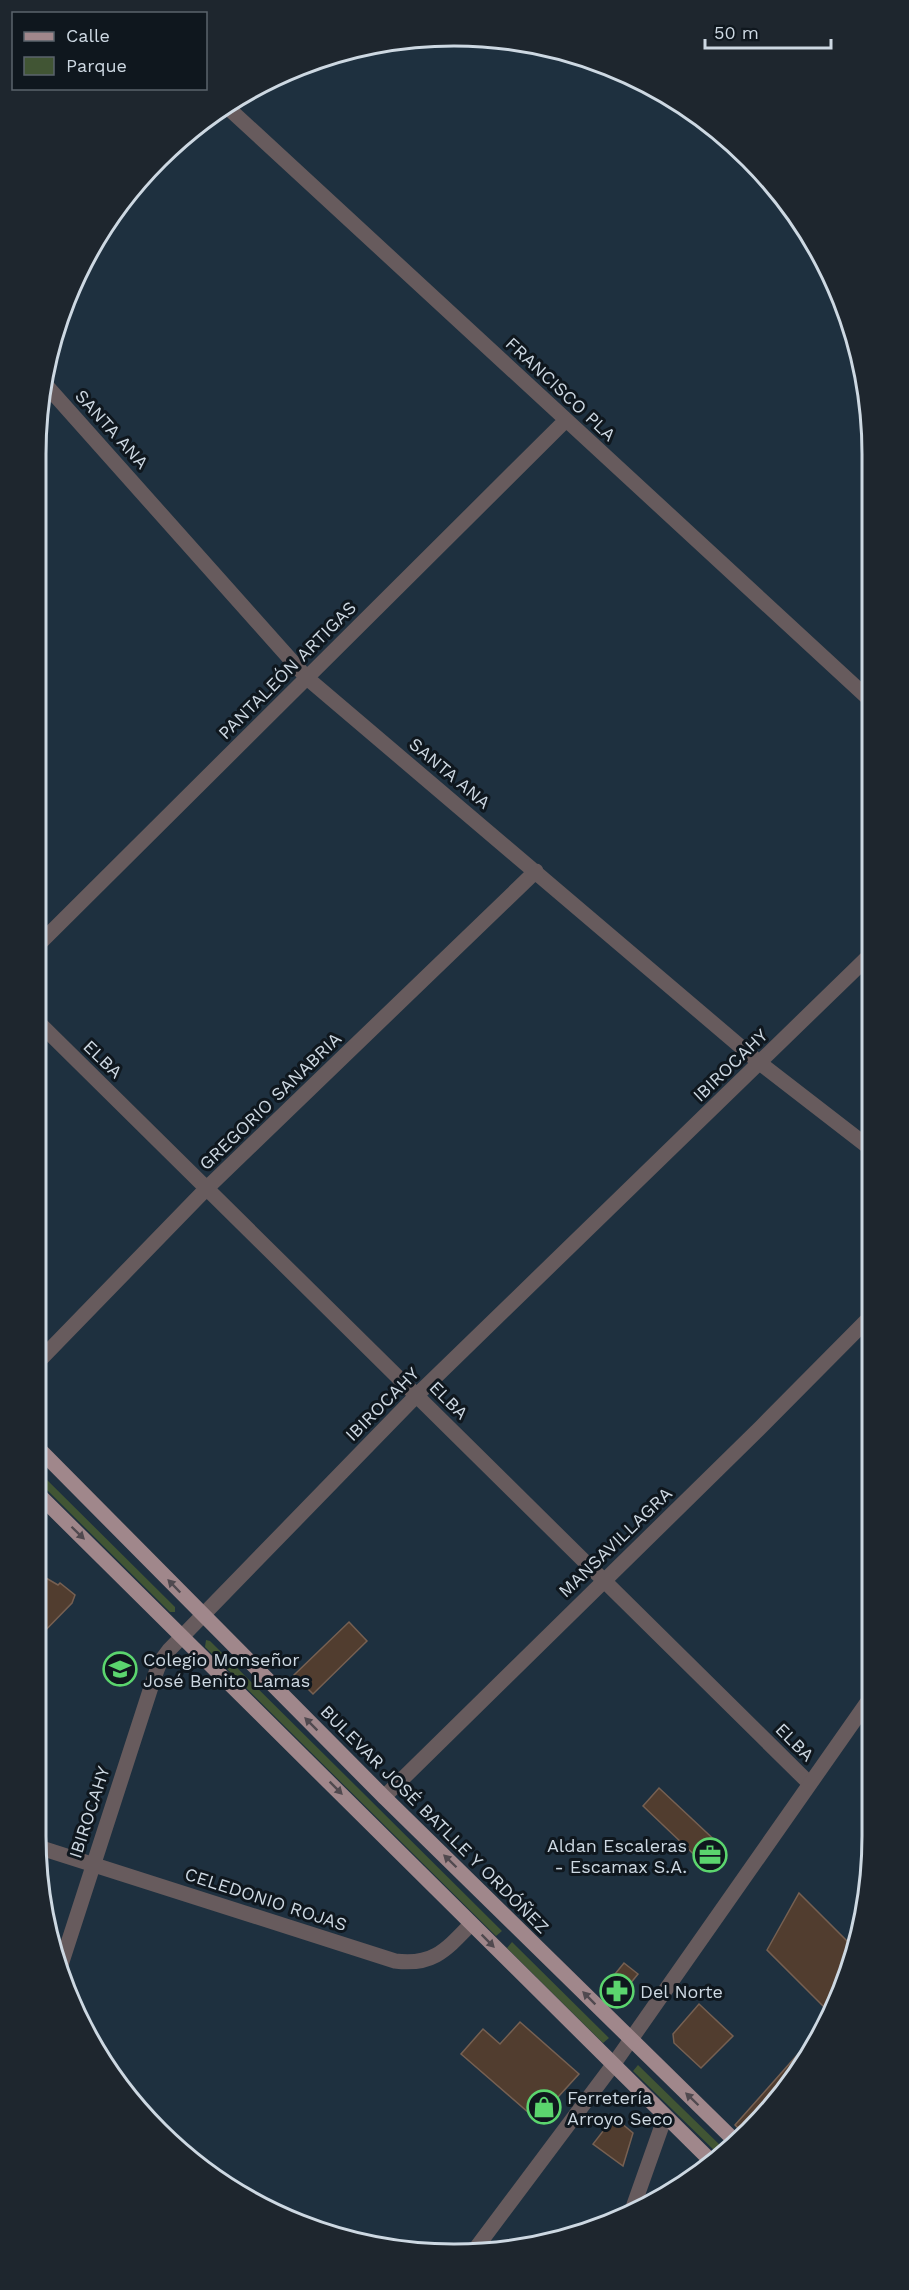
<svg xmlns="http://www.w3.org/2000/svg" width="909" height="2290" font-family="'Work Sans',sans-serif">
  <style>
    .green { fill: #415534 }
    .building { fill: #513d2f; stroke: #766052; stroke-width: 1.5 }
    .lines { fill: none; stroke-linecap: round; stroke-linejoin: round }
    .minor { stroke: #675b5d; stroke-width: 15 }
    .tertiary { stroke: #675b5d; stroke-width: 15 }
    .primary { stroke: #a0878b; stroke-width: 15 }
    .oneway { fill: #50494f }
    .labels { text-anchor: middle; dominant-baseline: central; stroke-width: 6; stroke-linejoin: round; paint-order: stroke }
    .street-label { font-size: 18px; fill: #cdd8e2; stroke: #0f171e }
    .poi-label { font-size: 18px; fill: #cdd8e2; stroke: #0f171e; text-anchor: start }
    .rim { fill: none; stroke: #cdd8e2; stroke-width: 3 }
  </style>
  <rect width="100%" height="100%" fill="#1e303f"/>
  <path class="green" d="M36 1469 175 1607V1612H170L36 1479Z
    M206 1640 210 1641 502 1931 496 1936 205 1647Z
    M512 1942 609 2038 603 2043 507 1948Z
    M638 2065 724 2149 718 2154 633 2071Z"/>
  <path class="building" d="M46 1578 58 1585 60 1583 75 1595 72 1603 36 1640V1591Z
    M349 1622 367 1641 313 1694 294 1675Z
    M659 1788 722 1847 705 1865 643 1806Z
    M799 1893 856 1950 832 2015 767 1950Z
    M624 1963 638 1974 625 1990 611 1979Z
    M699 2004 733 2036 701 2068 674 2043 673 2034Z
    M520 2022 579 2074 537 2120 461 2054 483 2029 500 2044Z
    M806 2045 812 2050 787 2090 742 2132 735 2125Z
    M614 2117 633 2133 623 2166 593 2144Z"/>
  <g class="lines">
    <path class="minor" d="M226 106 870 700
      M45 384 307 678 761 1064 871 1149
      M36 947 566 420
      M36 1020 809 1783
      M36 1364 207 1188 536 871
      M384 1797 762 1426 872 1315
      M38 1847 395 1961C433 1966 446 1950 471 1924
      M59 1971 154 1678 160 1662 169 1650 417 1395 871 954
      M631 2213 665 2117"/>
    <path class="tertiary" d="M476 2248 613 2065 873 1694"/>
    <path class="primary" d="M36 1446 384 1797 734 2140
      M36 1492 711 2161"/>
  </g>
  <defs><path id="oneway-solid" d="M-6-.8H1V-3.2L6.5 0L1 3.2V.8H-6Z" transform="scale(1.5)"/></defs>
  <g class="oneway">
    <use href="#oneway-solid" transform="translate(78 1533) rotate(44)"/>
    <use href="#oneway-solid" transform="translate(174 1586) rotate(-134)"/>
    <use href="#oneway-solid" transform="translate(311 1724) rotate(-135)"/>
    <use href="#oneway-solid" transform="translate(336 1788) rotate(45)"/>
    <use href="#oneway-solid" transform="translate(450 1861) rotate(-136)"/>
    <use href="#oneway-solid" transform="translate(488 1941) rotate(45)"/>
    <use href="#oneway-solid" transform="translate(589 1998) rotate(-135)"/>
    <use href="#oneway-solid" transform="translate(692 2099) rotate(-136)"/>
  </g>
  <defs>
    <g id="school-ring" transform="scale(1.725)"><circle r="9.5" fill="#0f171e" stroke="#5bd56e" stroke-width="1.5"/><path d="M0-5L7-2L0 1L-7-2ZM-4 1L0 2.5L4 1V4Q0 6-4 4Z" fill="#5bd56e"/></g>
    <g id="office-ring" transform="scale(1.725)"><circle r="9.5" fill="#0f171e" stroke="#5bd56e" stroke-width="1.5"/><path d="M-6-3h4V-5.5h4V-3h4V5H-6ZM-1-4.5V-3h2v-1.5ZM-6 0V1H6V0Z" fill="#5bd56e"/></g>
    <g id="pharmacy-ring" transform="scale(1.725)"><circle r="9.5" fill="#0f171e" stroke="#5bd56e" stroke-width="1.5"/><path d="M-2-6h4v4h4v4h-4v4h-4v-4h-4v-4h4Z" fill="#5bd56e"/></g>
    <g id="shop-ring" transform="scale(1.725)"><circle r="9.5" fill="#0f171e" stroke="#5bd56e" stroke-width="1.5"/><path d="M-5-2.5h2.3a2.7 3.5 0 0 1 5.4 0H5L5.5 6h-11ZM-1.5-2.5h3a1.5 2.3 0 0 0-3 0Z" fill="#5bd56e"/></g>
  </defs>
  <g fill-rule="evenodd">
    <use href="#school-ring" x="120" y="1669"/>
    <use href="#office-ring" x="710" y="1855"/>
    <use href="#pharmacy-ring" x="617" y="1991"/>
    <use href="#shop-ring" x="544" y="2107"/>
  </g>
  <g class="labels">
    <g class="street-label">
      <text transform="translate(561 389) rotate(43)">FRANCISCO PLA</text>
      <text transform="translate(112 429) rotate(48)">SANTA ANA</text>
      <text transform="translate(287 670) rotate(-45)">PANTALEÓN ARTIGAS</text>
      <text transform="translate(450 773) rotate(40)">SANTA ANA</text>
      <text transform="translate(103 1059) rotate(44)">ELBA</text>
      <text transform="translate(730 1065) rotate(-44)">IBIROCAHY</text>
      <text transform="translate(270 1101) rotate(-44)">GREGORIO SANABRIA</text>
      <text transform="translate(449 1400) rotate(45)">ELBA</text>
      <text transform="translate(382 1404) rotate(-45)">IBIROCAHY</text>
      <text transform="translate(615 1542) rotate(-44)">MANSAVILLAGRA</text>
      <text transform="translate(795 1742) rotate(45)">ELBA</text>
      <text transform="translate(89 1812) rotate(-72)">IBIROCAHY</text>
      <text transform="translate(435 1819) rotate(45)">BULEVAR JOSÉ BATLLE Y ORDÓÑEZ</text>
      <text transform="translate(266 1899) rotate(18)">CELEDONIO ROJAS</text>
    </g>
    <g class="poi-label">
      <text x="143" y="1659">Colegio Monseñor<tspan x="143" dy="21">José Benito Lamas</tspan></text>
      <text x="687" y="1845" text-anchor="end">Aldan Escaleras<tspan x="687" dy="21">- Escamax S.A.</tspan></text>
      <text x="640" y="1991">Del Norte</text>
      <text x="567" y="2097">Ferretería<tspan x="567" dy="21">Arroyo Seco</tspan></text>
    </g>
  </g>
  <path d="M0 0H909V2290H0ZM454 46H454A408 408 0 0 1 862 454V1836A408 408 0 0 1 454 2244H454A408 408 0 0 1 46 1836V454A408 408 0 0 1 454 46Z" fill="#1e262e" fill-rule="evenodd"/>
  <path class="rim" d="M454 46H454A408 408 0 0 1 862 454V1836A408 408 0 0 1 454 2244H454A408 408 0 0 1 46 1836V454A408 408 0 0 1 454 46Z"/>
  <rect x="12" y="12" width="195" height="78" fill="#0f171e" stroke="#5b646c" stroke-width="1.5"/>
  <rect x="24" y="32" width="30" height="9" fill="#a0878b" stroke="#5b646c" stroke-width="1.5"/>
  <text x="66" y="42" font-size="18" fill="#cdd8e2">Calle</text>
  <rect x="24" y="57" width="30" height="18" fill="#415534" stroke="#5b646c" stroke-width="1.5"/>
  <text x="66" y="72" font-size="18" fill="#cdd8e2">Parque</text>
  <path d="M705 39v9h126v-9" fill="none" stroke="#cdd8e2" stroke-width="3"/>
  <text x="714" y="39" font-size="18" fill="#cdd8e2" stroke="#0f171e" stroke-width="4.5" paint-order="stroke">50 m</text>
</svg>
